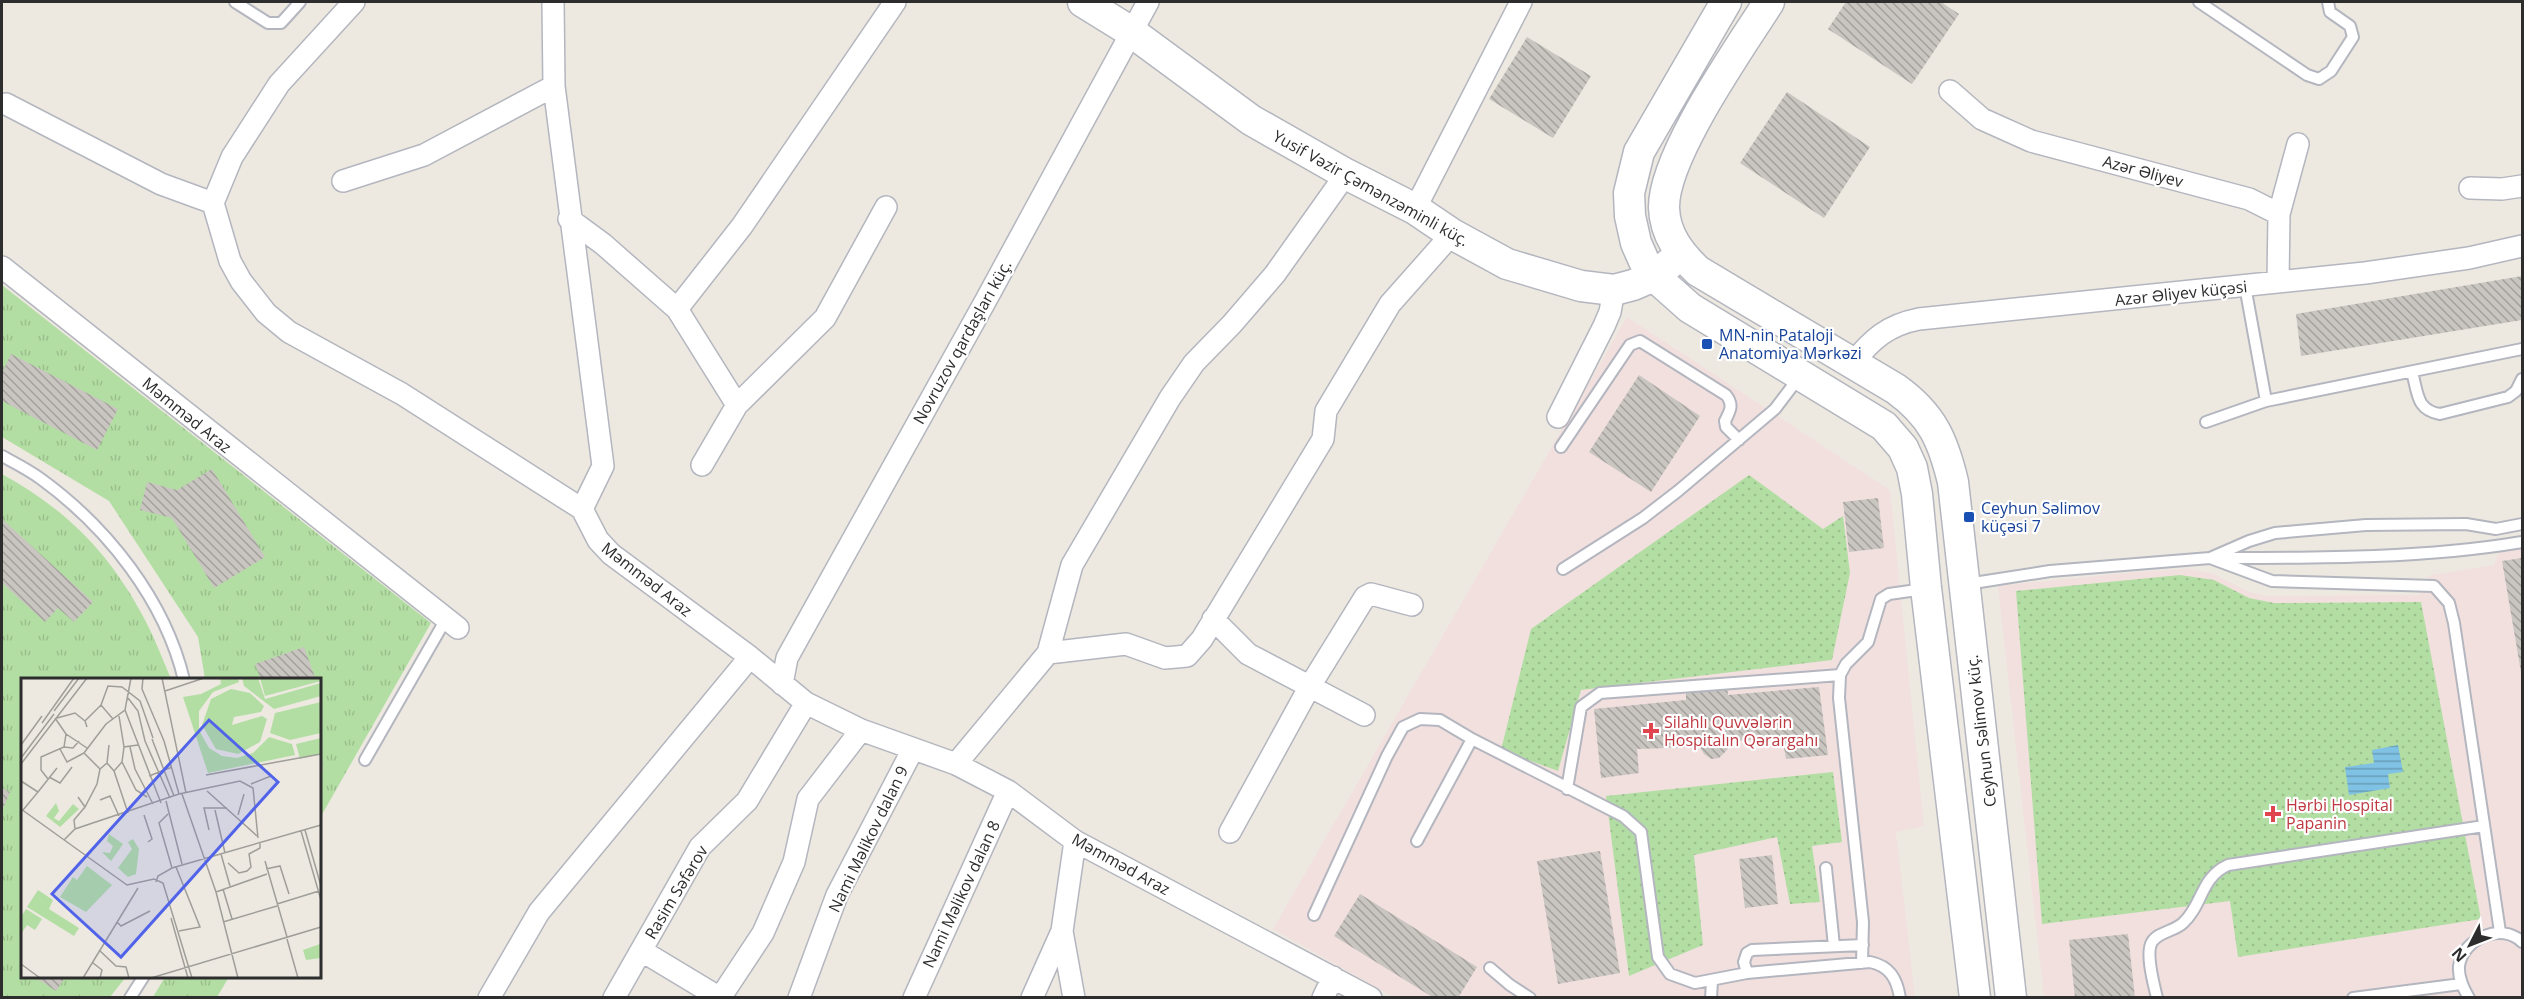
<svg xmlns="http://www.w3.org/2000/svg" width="2524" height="999" font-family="'Open Sans',sans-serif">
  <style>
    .medical { fill: #f2e0df }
    .grass { fill: url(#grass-tufts) }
    .park { fill: url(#park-dots) }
    .water { fill: url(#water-rules) }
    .building { fill: url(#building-back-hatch) }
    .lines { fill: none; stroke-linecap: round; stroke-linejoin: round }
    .lane-casing { stroke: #b4b6bf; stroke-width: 14 }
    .street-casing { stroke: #b4b6bf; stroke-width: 24 }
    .secondary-casing { stroke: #b4b6bf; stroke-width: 33 }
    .lane { stroke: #fff; stroke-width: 10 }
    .street { stroke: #fff; stroke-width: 21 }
    .secondary { stroke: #fff; stroke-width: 30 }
    .transit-dot { fill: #1a4fb4; stroke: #fff; stroke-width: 2 }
    .health-dot { fill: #e0444e; stroke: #fff; stroke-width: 2 }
    .labels { text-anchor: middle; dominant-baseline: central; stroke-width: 4.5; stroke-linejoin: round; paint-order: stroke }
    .street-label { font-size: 16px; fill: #2d2d2d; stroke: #fff }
    .transit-label { font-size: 16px; fill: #164399; stroke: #fff; text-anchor: start }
    .health-label { font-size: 16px; fill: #be3a42; stroke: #fff; text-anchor: start }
    .inset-road { fill: none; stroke: #a09e99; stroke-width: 1.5 }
    .view { fill: #5163e9; fill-opacity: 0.15; stroke: #5163e9; stroke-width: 3 }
    .inset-edge { fill: none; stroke: #2d2d2d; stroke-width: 3 }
  </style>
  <defs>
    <pattern id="grass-tufts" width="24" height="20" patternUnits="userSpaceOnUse" patternTransform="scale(1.5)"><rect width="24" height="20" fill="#b3dea3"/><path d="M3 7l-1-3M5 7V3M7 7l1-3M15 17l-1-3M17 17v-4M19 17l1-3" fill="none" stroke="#9abf8d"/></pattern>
    <pattern id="park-dots" width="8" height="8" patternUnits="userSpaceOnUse" patternTransform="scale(1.5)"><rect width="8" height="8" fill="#b3dea3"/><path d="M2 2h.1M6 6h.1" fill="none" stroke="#9abf8d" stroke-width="1.8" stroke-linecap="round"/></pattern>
    <pattern id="water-rules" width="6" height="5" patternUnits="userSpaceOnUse" patternTransform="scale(1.5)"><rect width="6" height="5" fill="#7fc2e4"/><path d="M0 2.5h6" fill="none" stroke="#689eb9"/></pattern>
    <pattern id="building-back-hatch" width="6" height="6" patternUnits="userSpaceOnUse" patternTransform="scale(1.5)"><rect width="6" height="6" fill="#c9c5c0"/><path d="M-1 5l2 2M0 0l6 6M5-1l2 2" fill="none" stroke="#a4a09c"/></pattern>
  </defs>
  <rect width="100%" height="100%" fill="#ede9e1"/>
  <path class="medical" d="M1627 317 1890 490 1924 826 1896 832 1915 997H1393L1273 929Z
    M2522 540V997H2044L1998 586 2137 572 2190 569 2214 574 2247 591 2264 596 2420 595 2430 575 2494 565 2501 544Z"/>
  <path class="grass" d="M2 285 431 623 320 818V680L205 679 198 637 109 501 2 437Z
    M2 474C67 510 110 553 145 620 155 639 163 660 171 679L22 680V976L126 977 110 997H2Z
    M165 977V976L229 977 217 997H153Z"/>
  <path class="park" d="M1749 475 1823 529 1843 516 1850 573 1832 660 1581 690 1558 771 1501 750 1531 629Z
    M2180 575 2214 580 2249 598 2274 603 2421 602 2481 919 2238 957 2230 901 2042 924 2016 591Z
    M1833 772 1842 842 1812 846 1820 902 1790 904 1777 837 1694 855 1703 945 1629 976 1606 796Z"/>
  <path class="water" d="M2398 745 2403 772 2388 774 2390 788 2349 795 2345 767 2374 763 2372 750Z"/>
  <path class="building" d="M1846 2H1941L1959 14 1912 84 1828 29Z
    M1527 37 1591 76 1553 138 1489 99Z
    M1787 92 1870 147 1824 218 1740 163Z
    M2522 276V320L2301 356 2296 314Z
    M11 354 118 409 97 450 2 401V373Z
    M1639 375 1700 416 1651 492 1589 452Z
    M212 469 265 557 214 588 172 518 140 510 147 482 177 490Z
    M1878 498 1884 548 1849 552 1843 502Z
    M2 519 93 602 74 622 58 608 45 622 2 583Z
    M2522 558V672H2521L2502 561Z
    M304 647 316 680H261L255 664Z
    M1727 686 1728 695 1819 687 1828 755 1786 759 1782 736 1728 742V749L1719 758 1711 759 1704 754 1700 747 1637 749 1639 773 1601 778 1594 709 1686 700V691Z
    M321 736 323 771 320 770V737Z
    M2 788 10 792 2 811Z
    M1600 851 1620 973 1558 984 1537 861Z
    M1772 855 1778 904 1745 908 1739 859Z
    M1360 894 1477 967 1458 998H1434L1334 936Z
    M2128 934 2135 998H2075L2069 940Z
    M33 976H66L56 991Z"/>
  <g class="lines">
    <g class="lane-casing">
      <path id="lane" d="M235 2 268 23H281L300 2
        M2199 2 2307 75 2319 79 2331 71 2353 37 2350 26 2330 12 2328 2
        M2245 286 2266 401
        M2412 372C2418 393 2416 410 2440 414L2508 397 2516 391 2522 379
        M2206 422 2266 401 2522 349
        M1561 447 1630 345 1640 341 1726 395C1734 405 1730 411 1725 421L1726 427 1739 440
        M2 456C15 463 29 470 41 479 107 527 165 600 184 680
        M2522 524 2496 529 2466 524 2366 525 2275 533 2249 541 2210 558C2312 558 2421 559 2522 542
        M1563 569 1643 518 1678 491 1775 409 1800 376
        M1967 584 2050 571 2210 558 2272 581 2434 586 2449 603 2454 623 2500 932
        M365 760 446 619
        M1567 789 1581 707 1600 693 1840 675
        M1417 841 1472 739
        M1826 868 1834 946
        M1314 915 1387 756 1403 727 1420 719 1440 720 1472 739 1623 816 1641 832 1658 957 1670 974 1695 983 1747 973 1870 962C1890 966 1897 979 1900 998
        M1862 963 1863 922 1839 698 1840 675 1846 664 1868 642 1881 599 1889 594 1924 589
        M1490 968 1510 985 1530 998
        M1747 973 1744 962 1747 953 1752 950 1863 945
        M130 998 144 976
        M1711 998 1712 981
        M2157 998C2154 985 2145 953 2152 942 2158 932 2175 931 2183 923 2203 905 2200 878 2228 865L2484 826
        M2353 998 2461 984
        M2469 998C2463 988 2458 978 2459 966 2463 938 2502 922 2522 942"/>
    </g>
    <g class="street-casing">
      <path id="street" d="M354 2 279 84 232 157 213 203 230 261 241 281 266 313 289 332 402 394 582 509 598 540 611 554 750 657 806 703 861 730 956 764 1008 791 1075 841 1371 998
        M553 2 554 86 603 466 582 509
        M1950 91 1982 119 2031 141 2249 199 2279 214 2278 282
        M6 104 161 184 213 203
        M343 181 424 155 554 86
        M2470 188 2502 189 2522 186
        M1415 209 1521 2
        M2279 214 2298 144
        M569 219 603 244 677 309 737 405 825 318 886 207
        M2 267 458 628
        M677 309 742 226 895 2
        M1853 363C1872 339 1888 325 1919 319L2365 273 2469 258 2522 246
        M1558 417 1604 326 1610 312 1614 290
        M702 465 737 405
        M1213 619 1248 654 1364 715
        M1048 653 1126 644 1165 658 1187 656 1202 639 1323 439 1326 411 1390 304 1452 234
        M782 684 787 658 986 300 1148 2
        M956 764 1048 653 1072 565 1170 398 1194 363 1232 324 1275 274 1346 174
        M1230 832 1310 686 1365 597 1371 594 1412 605
        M1062 931 1074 998
        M642 951 720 998
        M489 998 539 912 750 657
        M614 998 700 847 747 801 806 703
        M720 998 763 933 794 862 808 799 861 730
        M799 998 837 895 913 749
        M914 998 1008 791
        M1032 998 1062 931 1075 841
        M1323 998 1333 977"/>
    </g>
    <g class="secondary-casing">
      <path id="secondary" d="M1083 2 1130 31 1251 120 1346 174 1415 209 1452 234 1507 264 1581 286 1614 290 1633 285 1654 276 1669 264
        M1726 2 1639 152 1629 193 1630 216 1636 243 1644 261 1654 276 1690 308 1884 426 1903 448 1912 468 1917 494 1926 588 1975 998
        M1769 2C1740 48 1663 156 1664 208 1665 235 1680 254 1698 271L1896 389C1932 415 1943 440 1953 482L2011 998"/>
    </g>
    <use href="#lane" class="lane"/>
    <use href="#street" class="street"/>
    <use href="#secondary" class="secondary"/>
  </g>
  <g class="transit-dot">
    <rect x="1701" y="338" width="12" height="12" rx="3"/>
    <rect x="1963" y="511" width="12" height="12" rx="3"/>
  </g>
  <g class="health-dot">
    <path d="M1648 722h6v6h6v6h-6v6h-6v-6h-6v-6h6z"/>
    <path d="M2270 805h6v6h6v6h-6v6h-6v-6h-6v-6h6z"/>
  </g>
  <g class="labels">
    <g class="street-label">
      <text transform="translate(2143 171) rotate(15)">Azər Əliyev</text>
      <text transform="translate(1371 188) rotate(29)">Yusif Vəzir Çəmənzəminli küç.</text>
      <text transform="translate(2181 293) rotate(-6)">Azər Əliyev küçəsi</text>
      <text transform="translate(962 342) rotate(-61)">Novruzov qardaşları küç.</text>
      <text transform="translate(187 415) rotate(39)">Məmməd Araz</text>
      <text transform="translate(647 579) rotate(38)">Məmməd Araz</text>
      <text transform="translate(1981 731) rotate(-97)">Ceyhun Səlimov küç.</text>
      <text transform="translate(868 839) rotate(-64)">Nami Məlikov dalan 9</text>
      <text transform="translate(1121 864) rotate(29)">Məmməd Araz</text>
      <text transform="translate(676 892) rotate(-59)">Rasim Səfərov</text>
      <text transform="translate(961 894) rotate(-65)">Nami Məlikov dalan 8</text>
    </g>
    <g class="transit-label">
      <text x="1719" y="335">MN-nin Pataloji<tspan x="1719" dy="18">Anatomiya Mərkəzi</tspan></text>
      <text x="1981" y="508">Ceyhun Səlimov<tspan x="1981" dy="18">küçəsi 7</tspan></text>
    </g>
    <g class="health-label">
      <text x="1664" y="722">Silahlı Quvvələrin<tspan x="1664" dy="18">Hospitalın Qərargahı</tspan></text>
      <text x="2286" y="805">Hərbi Hospital<tspan x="2286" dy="18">Papanin</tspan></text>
    </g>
  </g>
  <g transform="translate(21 678)">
    <rect width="300" height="300" fill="#ede9e1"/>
    <path d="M199 0H217L218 4 192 14 178 33V52L188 70 201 78 216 80 232 75 248 59 271 66 274 77 187 95 162 19 180 16 200 6ZM221 0H237L244 21 300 5V18L253 31 223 8ZM210 11 229 15 243 28 240 34 213 39 211 47 241 38 246 41 239 64 217 76 195 71 181 47 190 21ZM300 24V55L269 62 249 55 254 35ZM300 60V76L279 81 275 66Z" fill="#b3dea3"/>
    <path d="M239 0H300V3L244 18ZM299 266 300 280 285 282 282 272Z" fill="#b3dea3"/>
    <path d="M35 125 38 133 33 140 38 143 52 126 58 131 39 149 25 138ZM88 156 102 166 90 183 81 174 89 175 92 168 86 163ZM112 161 118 171 115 196 107 199 97 190 111 171 107 164ZM66 188 91 207 65 234 39 219 52 199 56 202ZM17 212 32 222 28 231 58 250 53 258 6 229ZM5 231 21 241 14 252 6 247 0 256V239Z" fill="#b3dea3"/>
    <path class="inset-road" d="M122 0 121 11 143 63 158 116M141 0 165 115M144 13 183 0M107 20 117 33 124 63 149 120M80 27 87 8 101 9 119 23 132 60M104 32 140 125M33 33 58 0M98 38 103 69M36 40 54 35 64 43M21 45 53 0M66 49 64 43 80 27 92 41M45 56 66 70M131 61 153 118M0 67 21 38M43 69 52 70 58 63M109 69 114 91 132 126M39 71 46 84 63 75M0 80 33 36M101 84 115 112 126 119M86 85 88 67M0 86 66 0M93 93 101 84 103 69 117 67M185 97 300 76M128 98 151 89M28 99 39 105 51 89M27 101 20 92V79L43 69 45 56 34 40M0 103 17 114 2 132M230 106 250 98M186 113 236 158M17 114 36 90M161 116 195 214 217 300M57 119 64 129 76 106 79 91M79 122 89 118 98 138M145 123 161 186M0 131 106 207 133 201 142 205 171 300M194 132 204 175M107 135 93 93 86 85 79 91 63 75 85 46 104 32 110 0M147 136 138 145 151 190M123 137 131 161 127 164M217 137 223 116M54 151 53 142 64 129M188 152 183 130H206M284 152 300 208M280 153 300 222M43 162 54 151 158 116 219 103 232 110 237 160M200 176 209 208M244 183 266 259M207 185 218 195 226 193 230 189 228 176 239 170V164M155 189 179 249 158 253M245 191 259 188 268 216M135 204 137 198 151 190 300 147M202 211 211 241M195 214 246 196M256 226 298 213M150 240 167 300M96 244 100 248 129 233M202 244 256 228M266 261 277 300M78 272 95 288 105 289 108 300M72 285 81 292 79 300M0 286 19 300M62 300 117 210M130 300 300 249"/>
    <path class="view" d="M188 42 257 104 100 279 31 216Z"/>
    <rect width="300" height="300" class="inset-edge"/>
  </g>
  <rect width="2524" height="999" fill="none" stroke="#2d2d2d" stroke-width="6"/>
  <g transform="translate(2470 945) rotate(228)" stroke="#ffffff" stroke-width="4.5" paint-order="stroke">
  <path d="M0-4.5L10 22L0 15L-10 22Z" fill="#2d2d2d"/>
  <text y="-9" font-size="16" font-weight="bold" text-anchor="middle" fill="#2d2d2d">N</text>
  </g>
</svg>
